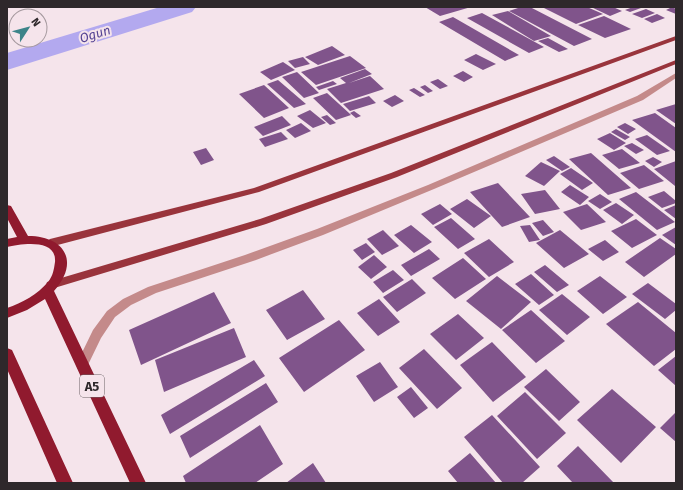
<svg xmlns="http://www.w3.org/2000/svg" width="683" height="490" font-family="'Fira Sans',sans-serif">
  <style>
    .lines { fill: none; stroke-linecap: round; stroke-linejoin: round }
    .river { fill: #b3a9ef; fill-rule: evenodd }
    .building { fill: #80548b }
    .service { fill: #c48a8a; fill-rule: evenodd }
    .primary { fill: #99343c; fill-rule: evenodd }
    .trunk { fill: #901a2e; fill-rule: evenodd }
    .labels { text-anchor: middle; dominant-baseline: central; stroke-width: 4; stroke-linejoin: round; paint-order: stroke }
    .far-water-label { font-size: 13px; font-style: italic; fill: #544293; stroke: #f5e4eb }
    .shield { fill: #f5e4eb; stroke: #6a6065; stroke-width: 1 }
    .shield-label { font-size: 13px; font-weight: bold; fill: #2e282b }
  </style>
  <rect width="100%" height="100%" fill="#f5e4eb"/>
  <g class="lines">
    <path class="river" d="M160 7H196L192 12 7 70V53Z"/>
  </g>
  <path class="building" d="M425 7H471L440 16Z
    M521 7H530L592 39 574 46 509 11Z
    M542 7H587L603 14 576 24Z
    M591 7H613L622 11 610 16Z
    M633 7 641 8 630 12 625 10Z
    M672 7 676 9V14L666 10Z
    M646 9 655 13 642 18 632 14Z
    M508 11 551 36 534 41 492 15Z
    M482 13 544 47 529 53 467 18Z
    M657 14 665 18 652 23 644 19Z
    M604 16 631 29 605 38 578 25Z
    M453 17 519 55 505 61 439 22Z
    M548 38 568 49 559 52 538 41Z
    M332 46 345 55 318 65 305 57Z
    M476 54 496 64 483 70 464 60Z
    M350 56 366 68 316 85 301 72Z
    M303 57 310 64 295 68 288 61Z
    M283 62 295 70 271 80 260 72Z
    M365 69 372 74 349 83 370 76 384 89 341 103 327 89 346 83 340 78Z
    M463 71 473 77 464 82 453 76Z
    M297 72 319 93 304 98 282 77Z
    M438 79 448 86 440 89 430 82Z
    M278 80 306 104 294 108 267 84Z
    M333 81 337 84 319 90 316 87Z
    M264 85 289 108 264 118 239 94Z
    M425 85 433 91 428 93 420 87Z
    M414 88 425 95 420 97 409 90Z
    M327 93 349 113 351 115 336 120 313 98Z
    M395 95 404 101 392 107 383 101Z
    M369 96 376 103 350 111 343 104Z
    M676 104V124L656 110Z
    M310 110 326 123 313 128 297 116Z
    M354 111 361 116 356 118 350 113Z
    M655 113 676 128V152L632 120Z
    M327 115 336 123 330 125 321 117Z
    M282 116 291 125 263 136 254 127Z
    M301 123 311 131 295 138 286 130Z
    M625 123 636 129 628 134 617 127Z
    M616 129 630 137 625 140 611 132Z
    M281 132 288 139 265 147 259 139Z
    M610 133 626 143 614 150 597 139Z
    M647 135 670 151 657 155 635 139Z
    M632 143 644 150 636 154 624 146Z
    M206 148 214 160 201 165 193 152Z
    M622 149 640 163 619 169 602 155Z
    M591 153 631 188 608 195 569 159Z
    M554 156 570 167 562 171 546 160Z
    M653 157 662 162 654 167 645 161Z
    M676 161V185L675 186 654 169Z
    M541 162 560 171 544 186 525 176Z
    M644 165 664 181 639 189 620 173Z
    M571 168 593 183 582 190 560 174Z
    M498 183 530 217 502 227 470 192Z
    M570 185 589 197 580 205 561 192Z
    M545 190 560 209 535 214 521 194Z
    M664 191 676 201V203L662 208 648 197Z
    M636 192 675 222 657 230 619 199Z
    M600 194 612 202 600 209 588 201Z
    M467 199 491 216 474 228 450 209Z
    M616 203 634 215 622 224 603 210Z
    M440 204 452 214 433 225 421 214Z
    M587 204 606 222 581 230 563 212Z
    M676 205V219L664 210Z
    M451 218 475 239 458 249 434 227Z
    M636 219 657 235 632 248 611 231Z
    M543 220 554 232 543 236 532 223Z
    M411 225 432 242 414 253 394 235Z
    M530 225 540 240 529 242 520 226Z
    M676 227V245L662 235Z
    M383 230 399 246 382 255 367 239Z
    M560 230 589 254 564 268 536 243Z
    M660 238 676 249V254L644 277 625 262Z
    M489 239 514 262 489 277 464 253Z
    M605 240 619 252 603 261 588 249Z
    M366 243 375 252 362 260 353 250Z
    M429 249 440 259 411 276 401 265Z
    M374 255 387 267 371 279 358 267Z
    M463 258 486 279 455 299 432 278Z
    M545 265 569 285 557 292 534 272Z
    M393 270 404 280 383 293 373 282Z
    M531 274 554 295 539 305 515 284Z
    M497 276 531 302 501 329 466 301Z
    M600 276 627 297 603 314 577 291Z
    M412 279 426 293 397 312 383 297Z
    M648 283 676 304V310L665 319 632 294Z
    M303 290 325 319 287 340 266 310Z
    M214 292 231 323 141 365 129 330Z
    M562 294 590 317 567 335 539 310Z
    M379 299 400 322 378 336 357 313Z
    M638 302 676 333V349L654 366 606 324Z
    M531 310 565 341 536 363 502 330Z
    M458 314 484 338 456 360 430 334Z
    M339 320 365 350 304 392 279 358Z
    M234 328 246 357 164 392 155 360Z
    M492 342 526 377 493 402 460 365Z
    M424 349 462 388 437 409 399 368Z
    M676 356V386L658 370Z
    M254 360 265 376 170 434 161 415Z
    M380 362 398 387 374 402 356 376Z
    M546 369 580 402 559 421 524 387Z
    M266 383 278 402 190 458 180 436Z
    M411 387 428 408 414 418 397 397Z
    M612 389 656 427 621 463 577 420Z
    M525 392 566 433 537 459 497 416Z
    M676 412V442L660 428Z
    M492 415 540 467 522 483H503L464 437Z
    M260 425 283 464 255 483H186L183 476Z
    M578 446 614 483H573L557 466Z
    M470 453 496 483H458L448 471Z
    M313 463 326 483H286Z"/>
  <g class="lines">
    <path class="service" d="M676 73V78L643 100 434 189 323 235 253 261 156 293 131 305 115 317 101 338 86 369 82 371 78 369 76 365 93 330 107 311 123 299 148 287 245 255 317 229 428 185 637 96Z"/>
    <path class="primary" d="M676 36V40L259 192 50 247 45 243 50 239 254 188Z
      M676 60V64L397 177 266 224 51 289 47 288 46 285 47 282 51 281 260 219 391 173Z"/>
    <path class="trunk" d="M7 205 11 206 28 236C65 236 80 262 54 291L146 483H130L45 299 27 310 7 318V308C22 303 38 294 48 282 53 276 54 269 55 262 57 238 21 244 7 247V239L17 237 7 218Z
      M7 348 12 350 73 483H57L7 369Z"/>
  </g>
  <g class="labels">
    <g class="far-water-label">
      <text transform="translate(95 34) rotate(-17)">Ogun</text>
    </g>
    <rect class="shield" x="80" y="375" width="24" height="22" rx="3"/>
    <g class="shield-label">
      <text x="92" y="386">A5</text>
    </g>
  </g>
  <rect width="683" height="490" fill="none" stroke="#2e282b" stroke-width="16"/>
  <g transform="translate(28 28) rotate(54)"><circle r="19" fill="#f5e4eb" stroke="#a5999e"/>
  <path d="M0-3L7 15L0 10L-7 15Z" fill="#3c8489"/>
  <text y="-6" font-size="11" font-weight="bold" text-anchor="middle" fill="#2e282b">N</text>
  </g>
</svg>
